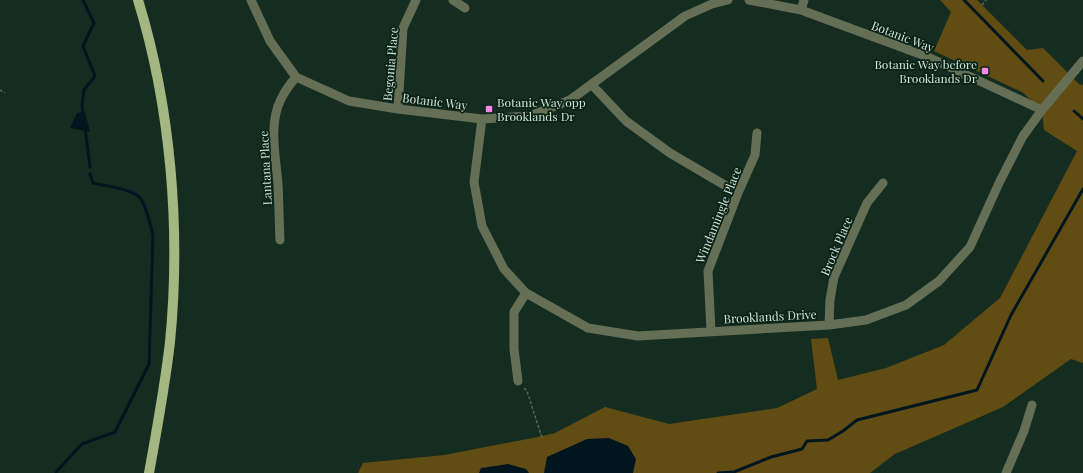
<svg xmlns="http://www.w3.org/2000/svg" width="1083" height="473" font-family="'Playfair Display',serif">
  <style>
    .green { fill: #614d13 }
    .water { fill: #01151f }
    .lines { fill: none; stroke-linecap: round; stroke-linejoin: round }
    .stream { stroke: #01151f; stroke-width: 3 }
    .path { stroke: #52685c; stroke-width: 1.5; stroke-dasharray: 3 2; stroke-linecap: butt }
    .minor { stroke: #656f56; stroke-width: 9 }
    .major { stroke: #a4b682; stroke-width: 10 }
    .poi-dot { fill: #fa87e7; stroke: #0a2317; stroke-width: 1.5 }
    .labels { text-anchor: middle; dominant-baseline: central; stroke-width: 3.5; stroke-linejoin: round; paint-order: stroke }
    .street-label { font-size: 12px; fill: #d2e1d7; stroke: #0a2317 }
    .poi-label { font-size: 12px; fill: #d2e1d7; stroke: #0a2317; text-anchor: end }
  </style>
  <rect width="100%" height="100%" fill="#142d20"/>
  <path class="green" d="M940 0H977L1027 50 1043 48 1079 84 1083 85V363L1071 359 1003 407 895 454 870 473H358L363 463 444 455 538 437 555 433 605 407 669 424 777 408 817 389 811 339 828 338 838 380 886 368 944 345 1000 298 1077 151 1044 130 1042 110 1022 92 934 51 951 12Z"/>
  <path class="water" d="M85 112 90 132 70 128 77 113Z
    M609 438 628 446 636 459 633 473H544L547 457 587 439Z
    M508 464 526 469 529 473H479L481 468Z"/>
  <g class="lines">
    <path class="stream" d="M83 0 94 23 83 46 95 76 84 90 82 105 83 116
      M964 0 1043 81
      M1074 111 1083 119
      M85 128 90 167
      M56 473 57 471 82 444 115 432 149 364 153 235C150 224 147 209 141 199 134 189 105 186 93 183L90 174
      M718 473 734 472 771 457 802 449 807 441 828 440 843 431 857 420 977 390 1011 315 1083 189"/>
    <path class="path" d="M982 5 986 0
      M0 90 5 93
      M524 388 527 391 542 438"/>
    <path class="minor" d="M251 0 270 41 296 77 349 101 398 109 482 119 530 116 570 100 685 16 712 4 728 0
      M453 0 465 8
      M749 0 801 10 928 57 1042 110
      M801 10 804 0
      M592 85 626 121 670 153 738 193
      M398 109 403 28 416 0
      M482 119 474 182 482 226 504 269 526 293 588 328 638 336 829 325 866 320 906 305 939 281 970 247 1000 181 1023 136 1042 110 1083 61
      M280 240C279 221 279 203 278 184 276 157 268 125 281 99 285 91 290 84 296 77
      M829 325 830 300 834 277 867 203 883 183
      M711 331 708 271 738 193 755 155 757 133
      M518 381 514 349V312L526 293
      M1006 473 1024 431 1032 405"/>
    <path class="major" d="M138 0C171 107 181 230 170 342 165 386 157 429 149 473"/>
  </g>
  <g class="poi-dot">
    <rect x="981" y="67" width="8" height="8" rx="2"/>
    <rect x="485" y="105" width="8" height="8" rx="2"/>
  </g>
  <g class="labels">
    <g class="street-label">
      <text transform="translate(903 36) rotate(21)">Botanic Way</text>
      <text transform="translate(390 64) rotate(-85)">Begonia Place</text>
      <text transform="translate(435 101) rotate(7)">Botanic Way</text>
      <text transform="translate(265 168) rotate(-93)">Lantana Place</text>
      <text transform="translate(718 215) rotate(-68)">Windamingle Place</text>
      <text transform="translate(836 246) rotate(-67)">Brock Place</text>
      <text transform="translate(770 316) rotate(-3)">Brooklands Drive</text>
    </g>
    <g class="poi-label">
      <text x="977" y="64">Botanic Way before<tspan x="977" dy="14">Brooklands Dr</tspan></text>
      <text x="497" y="102" text-anchor="start">Botanic Way opp<tspan x="497" dy="14">Brooklands Dr</tspan></text>
    </g>
  </g>
</svg>
